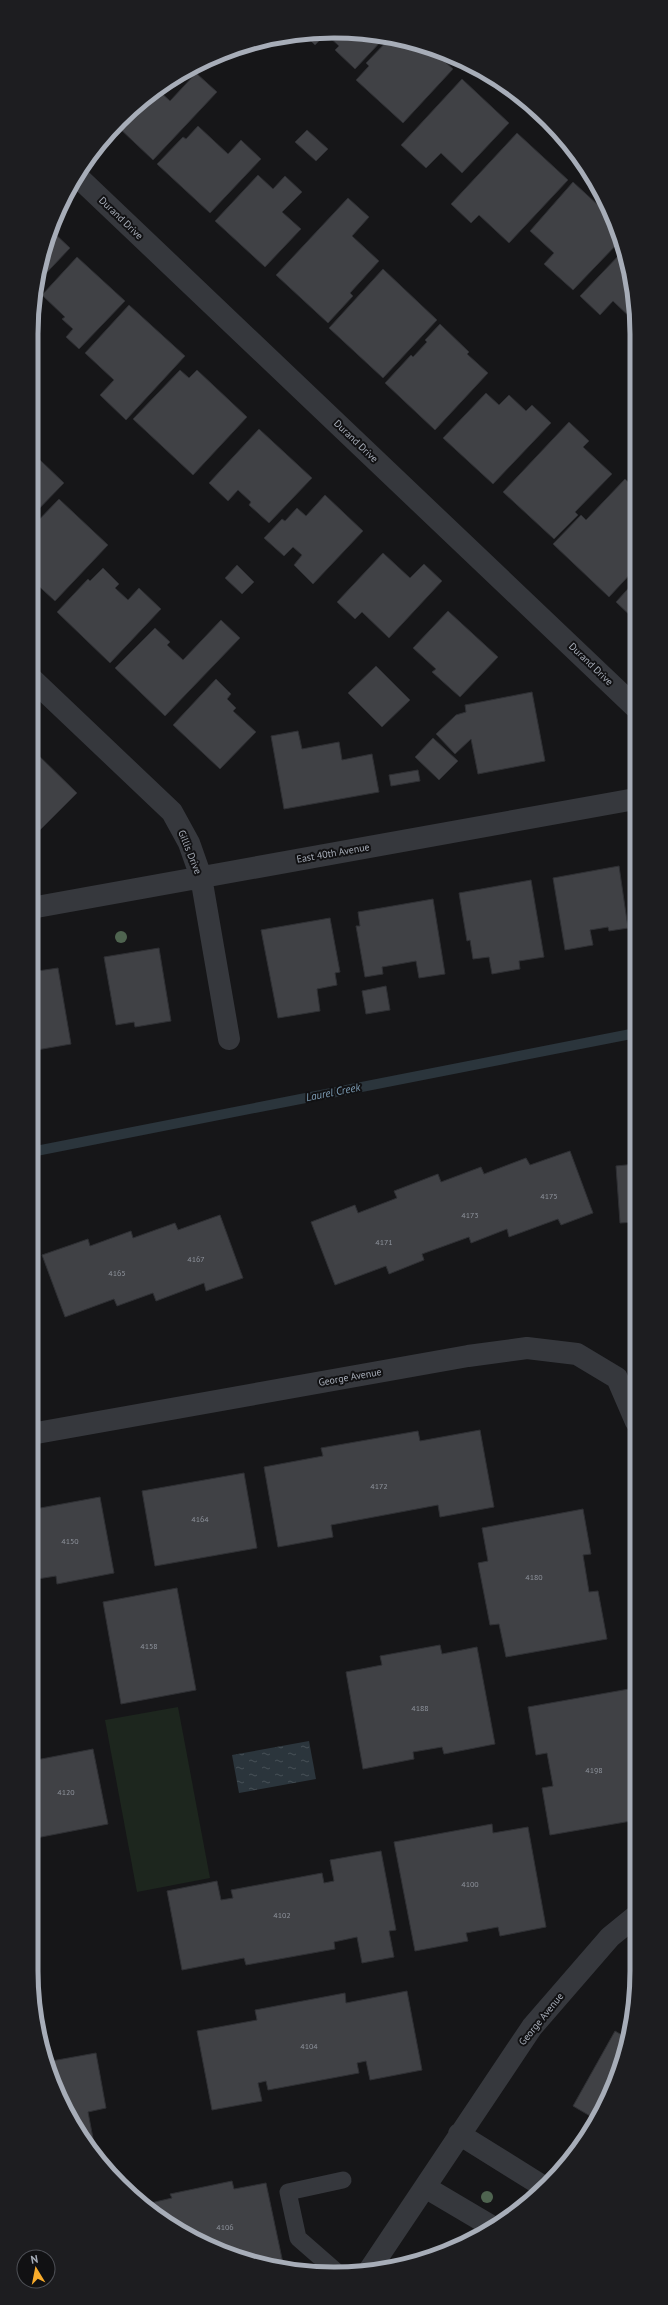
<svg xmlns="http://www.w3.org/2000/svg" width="668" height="2305" font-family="'PT Sans',sans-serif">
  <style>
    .green { fill: #1d261e }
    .water { fill: url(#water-ripples) }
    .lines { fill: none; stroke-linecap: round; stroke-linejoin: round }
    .stream { stroke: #2b353c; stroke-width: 10 }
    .building { fill: #404145; stroke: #2f3034 }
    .lane { stroke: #36383d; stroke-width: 17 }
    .street { stroke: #36383d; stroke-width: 22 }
    .tree { fill: #4f6450 }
    .labels { text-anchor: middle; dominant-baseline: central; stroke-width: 4; stroke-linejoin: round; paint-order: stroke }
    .number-label { font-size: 8px; fill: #8d929b }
    .street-label { font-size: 10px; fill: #a7adb8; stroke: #111113 }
    .water-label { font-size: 11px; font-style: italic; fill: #7d9db5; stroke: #111113 }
    .rim { fill: none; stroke: #a7adb8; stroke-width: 5 }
  </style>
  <defs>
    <pattern id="water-ripples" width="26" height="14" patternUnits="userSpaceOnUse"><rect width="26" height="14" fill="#2b353c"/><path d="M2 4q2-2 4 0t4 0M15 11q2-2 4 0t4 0" fill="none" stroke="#475056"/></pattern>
  </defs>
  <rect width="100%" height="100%" fill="#161618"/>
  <path class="green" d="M178 1707 210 1878 137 1892 105 1720Z"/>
  <path class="water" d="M309 1741 316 1779 239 1793 232 1755Z"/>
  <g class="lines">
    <path class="stream" d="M31 1152 636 1033"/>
  </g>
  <path class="building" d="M334 31 386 36 355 69 335 50 339 46 326 34 315 45 304 34Z
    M391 37 434 52 453 69 403 123 356 80 369 66 366 63Z
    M196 73 217 92 153 160 116 125 157 89 170 101Z
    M462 79 509 123 462 173 441 153 426 168 401 145Z
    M198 126 228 154 241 140 261 159 210 213 157 164 183 137 186 139Z
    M307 130 328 149 316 161 295 142Z
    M517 133 568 180 509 243 479 215 471 223 451 204Z
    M258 175 273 189 285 176 302 192 282 212 301 229 265 267 215 221Z
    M573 182 611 217 619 242 573 290 544 264 554 253 530 231Z
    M348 198 369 217 352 236 379 261 350 293 353 296 328 323 276 275Z
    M52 231 70 248 36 284 37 275Z
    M622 252 634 295V321L613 301 600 315 580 296Z
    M77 257 125 301 79 349 66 337 73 329 62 319 65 317 42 295Z
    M383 269 437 320 383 378 329 328Z
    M129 305 185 356 126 420 100 395 114 380 85 353Z
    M440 324 469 352 467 354 488 373 435 430 385 383 411 355 413 357 427 342 425 340Z
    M180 370 189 378 197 370 247 417 193 475 133 419Z
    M486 393 499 405 509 395 526 411 532 405 551 423 493 484 443 438Z
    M569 422 589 441 583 447 612 474 575 512 578 515 554 539 503 492Z
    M259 429 312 478 269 523 249 505 251 502 238 490 228 501 209 483Z
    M39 459 64 483 31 517V467Z
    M625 479 635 488V569L609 597 553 544 581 515 586 520Z
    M325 495 363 531 313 584 294 565 302 555 293 547 284 556 264 538 282 519 285 521 297 508 306 516Z
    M59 499 108 545 55 601 31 579V528Z
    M383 553 410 578 424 564 442 581 389 638 362 612 355 619 337 602Z
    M237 565 254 582 242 594 225 578Z
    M103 568 119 584 115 588 128 600 139 588 161 609 110 663 57 612 88 579 90 581Z
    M635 581V620L616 602Z
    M448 611 498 657 460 697 432 672 436 669 413 648Z
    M221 620 240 638 165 716 115 668 155 628 170 642 167 645 183 660Z
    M376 666 410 700 382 727 348 693Z
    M216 679 231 694 227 699 236 708 233 711 256 732 220 769 173 725Z
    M532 692 545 761 478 774 471 739 455 754 436 734 456 715 466 712 465 705Z
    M298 731 302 749 339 742 342 760 372 754 379 792 284 809 271 736Z
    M433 738 458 761 439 780 415 757Z
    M31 748 77 793 31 839Z
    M418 770 420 781 391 786 389 775Z
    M619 866 628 928 609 931 608 927 590 930 593 945 565 950 553 878Z
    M531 880 544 957 519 961 520 969 492 974 489 957 473 959 470 940 467 941 459 893Z
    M433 899 445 974 419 978 416 961 382 967 383 974 365 977 356 926H360L358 912Z
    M330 918 340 972 335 973 337 985 317 989 320 1011 278 1018 261 930Z
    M159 948 171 1021 135 1027 134 1022 116 1025 104 957Z
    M58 968 71 1044 31 1051V972Z
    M386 986 390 1010 366 1014 362 991Z
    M570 1151 593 1213 561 1225 558 1219 509 1237 507 1229 471 1243 469 1237 422 1254 424 1260 389 1274 386 1266 335 1285 311 1222 355 1205 358 1213 397 1198 394 1191 438 1174 441 1182 481 1167 484 1174 526 1158 530 1165Z
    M636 1164V1222L620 1223 616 1166Z
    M220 1215 243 1278 206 1291 204 1283 156 1301 153 1293 117 1306 114 1299 65 1317 42 1255 88 1239 90 1246 131 1231 133 1238 175 1223 178 1230Z
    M480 1430 494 1507 440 1517 438 1505 331 1525 333 1537 278 1547 264 1467 323 1456 321 1448 418 1431 420 1441Z
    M244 1473 257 1548 155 1566 142 1491Z
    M100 1497 114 1573 57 1584 56 1576 31 1580V1503H34L35 1509Z
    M583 1509 591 1554 583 1555 589 1592 598 1591 607 1639 506 1657 499 1624 490 1625 478 1563 488 1561 482 1528Z
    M177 1588 196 1690 121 1704 103 1602Z
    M440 1645 442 1654 477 1647 495 1744 444 1754 442 1747 413 1752 414 1759 363 1769 346 1672 382 1665 380 1656Z
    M629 1689 637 1722V1820L550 1835 542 1788 553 1786 547 1753 536 1755 528 1707Z
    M93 1749 108 1824 31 1839V1761Z
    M492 1824 493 1833 528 1827 546 1927 500 1936 498 1927 466 1933 468 1941 415 1951 394 1842Z
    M381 1851 396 1930 389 1931 394 1957 362 1963 357 1937 334 1942 335 1949 246 1965 244 1958 182 1970 167 1891 217 1881 221 1900 233 1898 231 1890 322 1873 324 1883 334 1881 330 1860Z
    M407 1991 422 2070 370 2080 366 2061 357 2063 359 2073 268 2090 266 2081 258 2083 262 2101 212 2110 197 2031 257 2020 255 2010 345 1993 346 2003Z
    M615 2031 627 2038 630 2033 597 2120 573 2106Z
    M96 2053 106 2108 88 2112 96 2154 54 2087 46 2062Z
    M113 2171 114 2178 107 2172Z
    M232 2181 234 2189 266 2183 284 2268 255 2264 200 2243 149 2211 142 2205 172 2198 170 2194Z"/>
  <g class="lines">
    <path class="lane" d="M338 2273 298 2238 288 2192 343 2180"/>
    <path class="street" d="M77 176 635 707
      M31 678 172 812 189 843 201 877 229 1039
      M31 908 635 799
      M31 1434 468 1356 527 1348 577 1354 617 1378 636 1422
      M459 2134 544 2187
      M425 2187 491 2226
      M368 2272 532 2027 610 1937 637 1915"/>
  </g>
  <g class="tree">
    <circle cx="121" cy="937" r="6"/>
    <circle cx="487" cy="2197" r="6"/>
  </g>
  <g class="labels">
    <g class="number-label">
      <text x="549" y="1196">4175</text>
      <text x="470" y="1215">4173</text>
      <text x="384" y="1242">4171</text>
      <text x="196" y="1259">4167</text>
      <text x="117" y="1273">4165</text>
      <text x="379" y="1486">4172</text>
      <text x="200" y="1519">4164</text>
      <text x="70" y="1541">4150</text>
      <text x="534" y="1577">4180</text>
      <text x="149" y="1646">4158</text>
      <text x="420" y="1708">4188</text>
      <text x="594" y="1770">4198</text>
      <text x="66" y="1792">4120</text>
      <text x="470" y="1884">4100</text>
      <text x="282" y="1915">4102</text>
      <text x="309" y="2046">4104</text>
      <text x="225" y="2227">4106</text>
    </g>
    <g class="street-label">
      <text transform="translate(121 218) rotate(44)">Durand Drive</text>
      <text transform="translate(356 441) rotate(44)">Durand Drive</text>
      <text transform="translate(591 664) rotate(44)">Durand Drive</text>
      <text transform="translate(190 852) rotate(68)">Gillis Drive</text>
      <text transform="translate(333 853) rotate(-10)">East 40th Avenue</text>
      <text transform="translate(350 1377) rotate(-10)">George Avenue</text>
      <text transform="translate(541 2019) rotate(-51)">George Avenue</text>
    </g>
    <g class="water-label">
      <text transform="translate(333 1092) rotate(-11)">Laurel Creek</text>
    </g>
  </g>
  <path d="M0 0H668V2305H0ZM334 38H334A296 296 0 0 1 630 334V1971A296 296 0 0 1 334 2267H334A296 296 0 0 1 38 1971V334A296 296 0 0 1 334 38Z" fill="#1d1d20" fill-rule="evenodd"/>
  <path class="rim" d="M334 38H334A296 296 0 0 1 630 334V1971A296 296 0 0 1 334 2267H334A296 296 0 0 1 38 1971V334A296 296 0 0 1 334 38Z"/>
  <g transform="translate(36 2269) rotate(350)"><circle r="19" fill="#111113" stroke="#4d4f55"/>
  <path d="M0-3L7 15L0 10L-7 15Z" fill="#f9ac2c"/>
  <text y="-6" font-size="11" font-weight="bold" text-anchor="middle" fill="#a7adb8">N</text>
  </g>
</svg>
